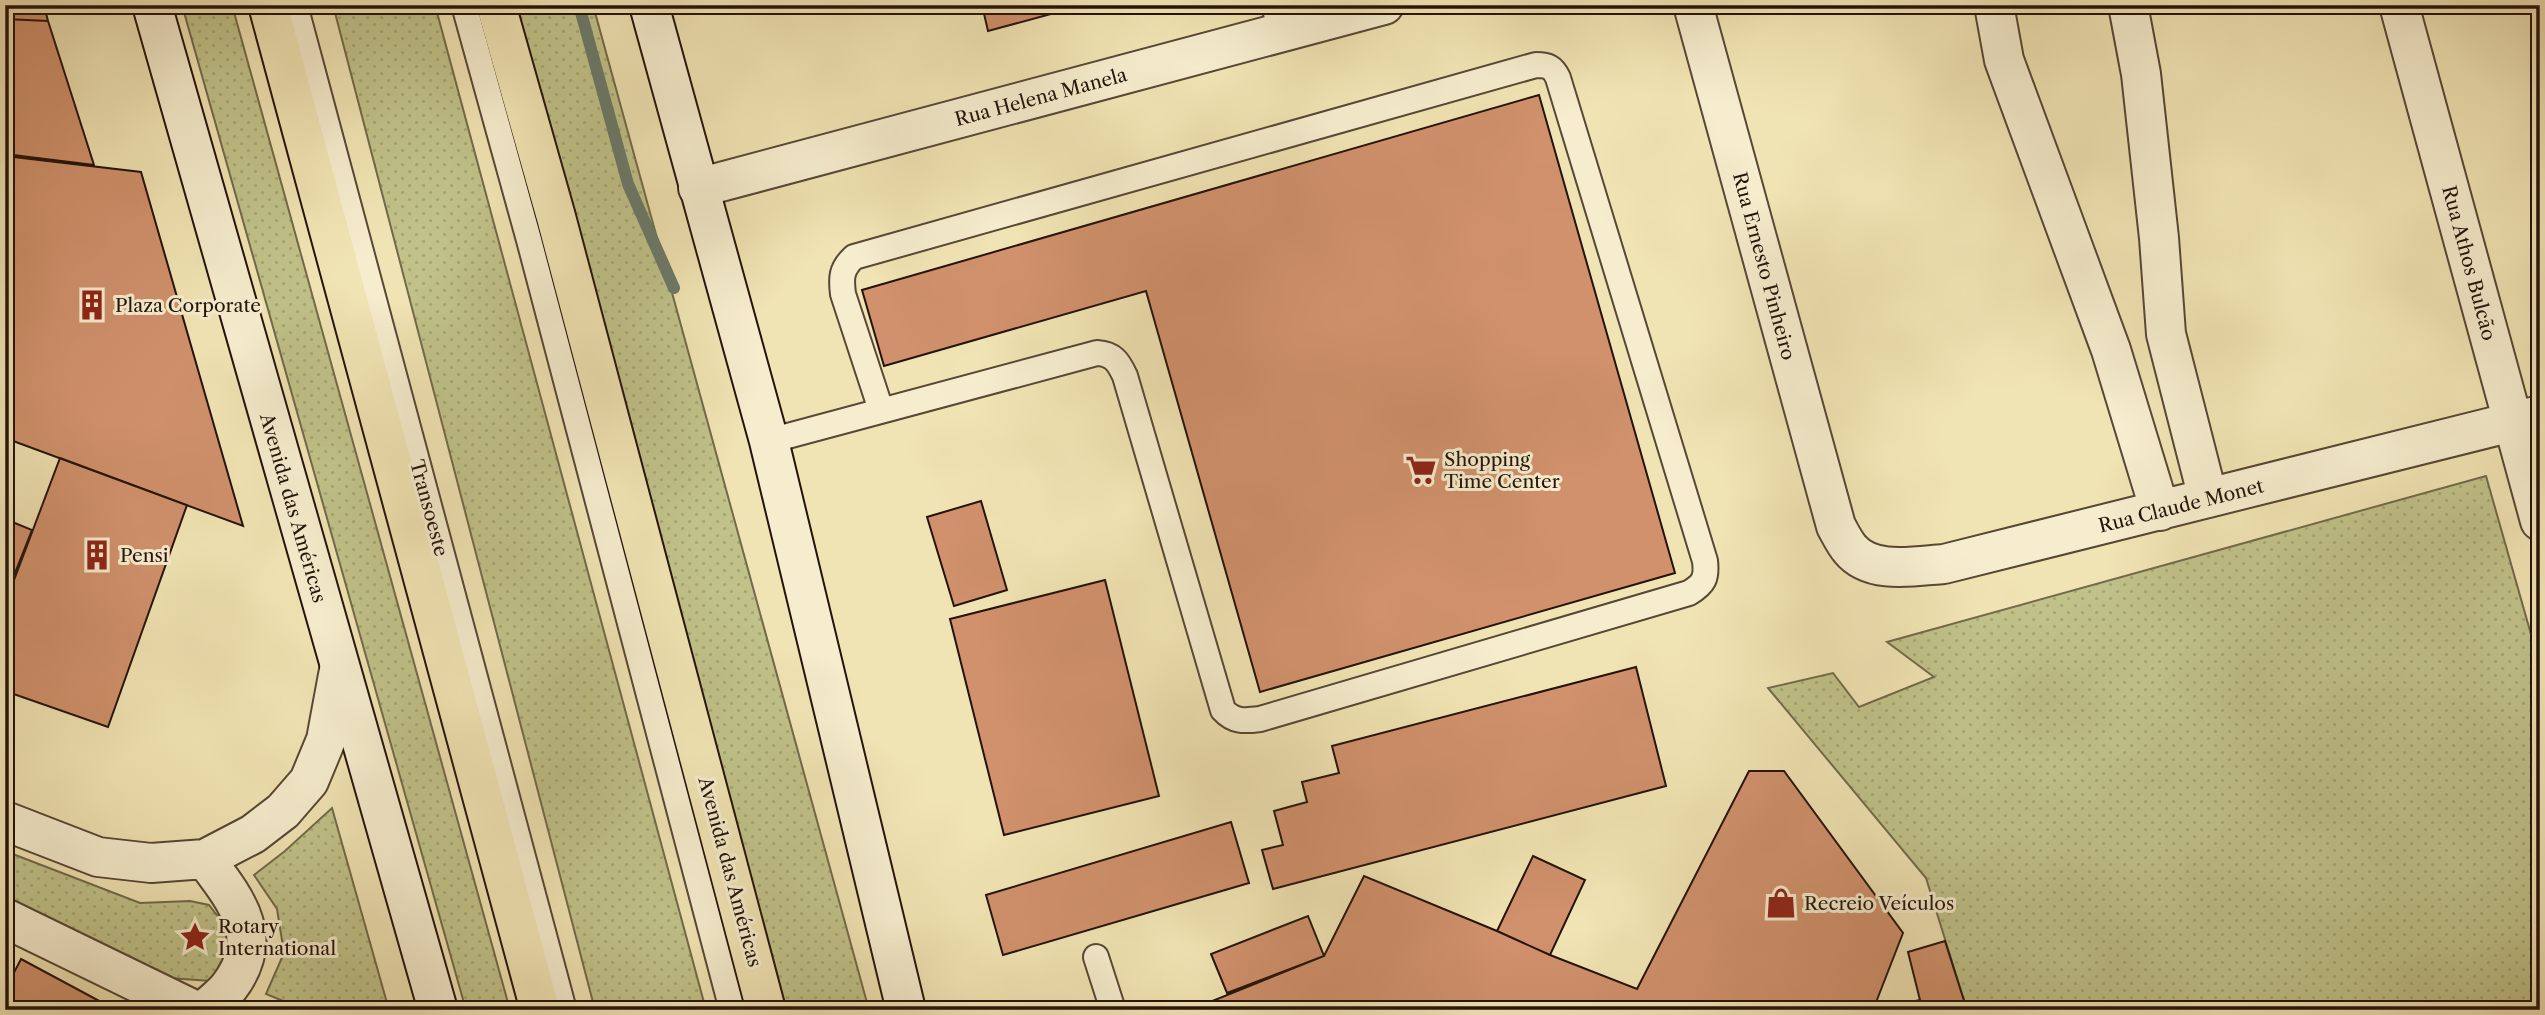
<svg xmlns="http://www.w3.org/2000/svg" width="2545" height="1015" font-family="'Libre Caslon Text',serif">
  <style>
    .grass { fill: url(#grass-dots); stroke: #726a4a; stroke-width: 2 }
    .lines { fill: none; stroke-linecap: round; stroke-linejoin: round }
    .stream { stroke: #6b7a6a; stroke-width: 12 }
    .building { fill: #d0916c; stroke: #24130b; stroke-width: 2 }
    .service-casing { stroke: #574735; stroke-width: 28 }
    .minor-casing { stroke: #574735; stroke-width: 42 }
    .tertiary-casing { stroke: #574735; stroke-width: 42 }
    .secondary-casing { stroke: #24130b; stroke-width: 42 }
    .trunk-casing { stroke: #24130b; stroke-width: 42 }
    .service { stroke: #f6edce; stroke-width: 24 }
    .minor { stroke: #f6edce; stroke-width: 38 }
    .tertiary { stroke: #f6edce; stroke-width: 38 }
    .secondary { stroke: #f6edce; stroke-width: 38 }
    .trunk { stroke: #f1e4b4; stroke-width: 38 }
    .labels { text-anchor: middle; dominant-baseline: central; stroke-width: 6; stroke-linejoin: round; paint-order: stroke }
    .street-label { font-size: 19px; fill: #24130b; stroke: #f6edce }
    .poi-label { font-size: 19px; fill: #24130b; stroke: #f6edce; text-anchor: start }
  </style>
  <defs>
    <pattern id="grass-dots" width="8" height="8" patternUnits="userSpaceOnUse" patternTransform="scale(1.75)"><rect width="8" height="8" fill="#c0c289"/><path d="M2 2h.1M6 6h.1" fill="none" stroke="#a5a675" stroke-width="1.8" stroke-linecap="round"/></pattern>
  </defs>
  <rect width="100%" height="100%" fill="#f1e4b4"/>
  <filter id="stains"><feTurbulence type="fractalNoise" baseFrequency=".00286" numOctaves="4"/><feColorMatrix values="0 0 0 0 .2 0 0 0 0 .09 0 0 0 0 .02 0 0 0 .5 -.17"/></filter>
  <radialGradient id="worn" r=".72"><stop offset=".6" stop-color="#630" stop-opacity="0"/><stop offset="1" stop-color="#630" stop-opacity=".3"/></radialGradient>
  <path class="grass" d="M182 5H232L510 1010H466Z
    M333 5H435L706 1010H595Z
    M507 5H593L869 1010H783Z
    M2486 476 2540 666V1010H1967L1926 878 1768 688 1833 673 1859 707 1934 677 1887 642Z
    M332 808 389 1010H305L266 994 284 953 277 909 254 875 285 851Z
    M5 851 140 903 190 901 209 905 233 936 229 964 211 981 168 978 5 904Z"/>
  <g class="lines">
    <path class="stream" d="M579 5 628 184 674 288"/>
  </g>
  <path class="building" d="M5 5H44L48 21 5 19Z
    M982 5H1084L988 31Z
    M5 19 48 21 94 165 5 154Z
    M1539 95 1675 573 1260 692 1146 291 884 366 862 290Z
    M5 156 141 172 243 526 5 438Z
    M60 458 187 505 108 727 5 691V604Z
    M981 501 1007 590 954 606 927 517Z
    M5 519 32 530 5 598Z
    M1105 580 1159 796 1004 835 950 619Z
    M1636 667 1666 786 1273 889 1262 850 1283 845 1274 811 1307 802 1302 782 1339 773 1332 746Z
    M1749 771H1784L1903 933 1873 1010H1190L1324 956 1364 876 1497 931 1550 955 1637 989Z
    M1231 822 1249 883 1003 955 986 895Z
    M1533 856 1585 880 1550 955 1497 931Z
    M1308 916 1324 956 1227 993 1211 954Z
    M1945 941 1967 1010H1904L1902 1004 1920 1000 1908 952Z
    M21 959 116 1010H5V990Z"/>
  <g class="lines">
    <g class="service-casing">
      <path id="service" d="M295 5 564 1010
        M464 5 529 240 732 1010
        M1274 5 1281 33
        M769 441 1097 353C1113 354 1118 361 1125 376L1223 710C1234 722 1244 721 1260 719L1689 593C1704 584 1707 578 1705 561L1558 78C1553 67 1548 65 1536 65L854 257C841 269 841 278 843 294L881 410
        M1096 957 1113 1010"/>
    </g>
    <g class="minor-casing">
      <path id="minor" d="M1693 5 1836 526C1840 533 1844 542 1850 549 1871 575 1915 566 1944 564L2540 415
        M1994 5 2004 60 2111 350 2160 511
        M2128 5 2141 74 2159 238 2166 334 2208 498
        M2399 5 2540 521
        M698 188 1384 5"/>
    </g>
    <g class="tertiary-casing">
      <path id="tertiary" d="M5 821 98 857 151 863 205 859 253 834 283 811 309 781 326 740 339 670
        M205 859C236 900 267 937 229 987 223 995 213 1002 205 1010
        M5 918 194 1010"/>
    </g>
    <g class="secondary-casing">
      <path id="secondary" d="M152 5 438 1010
        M649 5 769 441 906 1010"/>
    </g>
    <g class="trunk-casing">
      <path id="trunk" d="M268 5 540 1010
        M496 5 556 217 766 1010"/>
    </g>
    <use href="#service" class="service"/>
    <use href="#minor" class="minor"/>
    <use href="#tertiary" class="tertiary"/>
    <use href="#secondary" class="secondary"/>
    <use href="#trunk" class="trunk"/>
  </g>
  <defs>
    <g id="building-bare" transform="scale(2.415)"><path d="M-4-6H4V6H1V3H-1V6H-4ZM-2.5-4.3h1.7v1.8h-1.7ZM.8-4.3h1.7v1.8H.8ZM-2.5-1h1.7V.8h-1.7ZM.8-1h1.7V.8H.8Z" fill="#8f2418" stroke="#f6edce" stroke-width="2.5" paint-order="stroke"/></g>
    <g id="supermarket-bare" transform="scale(2.415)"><path d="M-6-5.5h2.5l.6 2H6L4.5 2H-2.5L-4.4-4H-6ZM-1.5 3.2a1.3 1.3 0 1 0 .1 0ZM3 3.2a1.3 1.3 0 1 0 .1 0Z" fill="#8f2418" stroke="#f6edce" stroke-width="2.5" paint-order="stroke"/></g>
    <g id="shop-bare" transform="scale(2.415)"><path d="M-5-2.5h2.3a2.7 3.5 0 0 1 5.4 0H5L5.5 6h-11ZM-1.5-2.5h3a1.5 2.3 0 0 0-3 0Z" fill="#8f2418" stroke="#f6edce" stroke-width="2.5" paint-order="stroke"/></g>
    <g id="sight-bare" transform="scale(2.415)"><path d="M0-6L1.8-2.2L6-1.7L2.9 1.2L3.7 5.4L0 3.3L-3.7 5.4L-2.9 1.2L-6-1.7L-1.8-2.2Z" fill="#8f2418" stroke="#f6edce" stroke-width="2.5" paint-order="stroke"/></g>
  </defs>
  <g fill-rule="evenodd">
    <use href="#building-bare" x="92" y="305"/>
    <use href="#supermarket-bare" x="1421" y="470"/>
    <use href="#building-bare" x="97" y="555"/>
    <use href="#shop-bare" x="1781" y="903"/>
    <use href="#sight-bare" x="195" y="937"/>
  </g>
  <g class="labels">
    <g class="street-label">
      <text transform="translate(1041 97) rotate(-15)">Rua Helena Manela</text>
      <text transform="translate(2469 263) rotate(75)">Rua Athos Bulcão</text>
      <text transform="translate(1764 266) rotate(75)">Rua Ernesto Pinheiro</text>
      <text transform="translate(2181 506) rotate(-14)">Rua Claude Monet</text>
      <text transform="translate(293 508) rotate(74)">Avenida das Américas</text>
      <text transform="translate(429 508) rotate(75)">Transoeste</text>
      <text transform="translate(730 872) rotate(75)">Avenida das Américas</text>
    </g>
    <g class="poi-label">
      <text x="115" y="305">Plaza Corporate</text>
      <text x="1444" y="459">Shopping<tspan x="1444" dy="22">Time Center</tspan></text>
      <text x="120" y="555">Pensi</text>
      <text x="1804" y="903">Recreio Veículos</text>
      <text x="218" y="926">Rotary<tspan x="218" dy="22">International</tspan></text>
    </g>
  </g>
  <rect width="2545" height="1015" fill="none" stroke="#f1e4b4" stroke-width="28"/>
  <rect x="7" y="7" width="2531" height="1001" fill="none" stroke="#24130b" stroke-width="3.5"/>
  <rect x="14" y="14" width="2517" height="987" fill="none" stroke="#24130b" stroke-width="2"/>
  <rect width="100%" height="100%" filter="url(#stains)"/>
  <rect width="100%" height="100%" fill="url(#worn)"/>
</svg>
